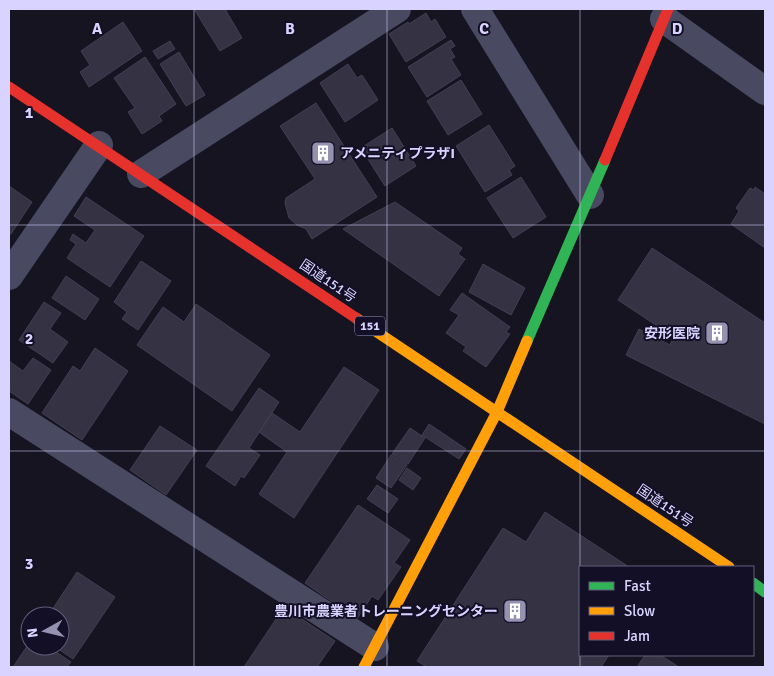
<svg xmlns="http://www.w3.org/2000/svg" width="774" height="676" font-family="Signika,'Noto Sans JP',sans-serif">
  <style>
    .building { fill: #343243; stroke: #433f54 }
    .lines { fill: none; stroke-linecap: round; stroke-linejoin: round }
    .street { stroke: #4a4962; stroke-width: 28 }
    .fast { stroke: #30b455; stroke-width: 11 }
    .slow { stroke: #ff9f0a; stroke-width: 11 }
    .jam { stroke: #e5322d; stroke-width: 11 }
    .grid { fill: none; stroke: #d9d4ff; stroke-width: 1; stroke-opacity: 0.55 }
    .labels { text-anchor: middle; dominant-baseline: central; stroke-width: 4; stroke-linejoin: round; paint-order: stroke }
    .shield { fill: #130f26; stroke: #9e99be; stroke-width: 1 }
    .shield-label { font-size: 12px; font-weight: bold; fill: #d9d4ff }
    .poi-label { font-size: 14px; font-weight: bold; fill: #d9d4ff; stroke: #130f26; text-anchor: end }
    .street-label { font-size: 14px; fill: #d9d4ff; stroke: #130f26 }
    .grid-label { font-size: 16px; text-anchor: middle; font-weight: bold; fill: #d9d4ff; stroke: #130f26; stroke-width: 4; stroke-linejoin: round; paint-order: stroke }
  </style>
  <rect width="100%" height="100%" fill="#161421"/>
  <path class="building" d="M194 9H225L242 38 220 51Z
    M426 13 431 22 435 19 446 37 406 62 389 34 408 22 409 24Z
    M123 22 142 51 89 87 80 72 90 65 81 51Z
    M451 40 455 46 450 49 455 57 451 59 461 75 427 97 408 67Z
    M170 41 175 49 158 59 153 51Z
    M179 52 205 95 186 106 160 64Z
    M145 57 176 104 159 116 162 121 142 134 128 112 135 108 114 78Z
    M348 64 357 78 362 75 378 100 345 122 320 83Z
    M461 80 482 114 448 135 427 101Z
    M316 103 377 197 312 239 306 229 297 225 289 218 285 203 286 198 315 179 280 126Z
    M489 125 515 166 509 170 512 175 485 192 456 146Z
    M392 128 416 166 385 186 361 148Z
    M521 177 546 217 513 238 487 198Z
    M9 186 32 202 11 234 9 233Z
    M755 187 765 194V248L731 224 739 211 736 208 750 188 754 190Z
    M86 197 144 236 110 287 67 258 76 244 70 240 73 234 86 243 95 230 74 216Z
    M395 202 462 248 458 254 465 259 439 296 343 229Z
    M652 248 765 323V424L626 355 639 329 670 345 674 337 618 300Z
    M141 261 171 281 138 330 122 319 127 312 114 302Z
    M483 264 525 288 511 315 469 292Z
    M66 276 99 299 85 320 52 298Z
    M462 293 510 327 506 332 510 334 486 367 463 351 466 347 446 333 459 315 450 310Z
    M44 302 61 313 50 329 68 342 53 363 19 340Z
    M196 304 270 355 232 411 137 345 163 307 184 322Z
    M95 348 128 371 82 440 42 413 73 366 80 371Z
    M33 358 51 370 28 404 9 391V361L23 371Z
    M344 367 379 390 294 518 259 494 287 452 259 432 272 413 300 432Z
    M259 388 279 402 249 448 260 455 244 478 241 476 235 486 206 466Z
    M429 424 466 449 459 459 422 435Z
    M160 426 197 450 166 495 130 470Z
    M410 428 425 438 408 464 392 454Z
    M391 455 407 465 391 488 376 478Z
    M407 468 421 478 413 490 399 480Z
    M377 485 398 499 388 513 367 499Z
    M358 505 410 540 394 563 401 567 378 600 372 596 357 619 305 583Z
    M545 512 629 567H580V655H609L601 667H427L417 661 503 528 526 542Z
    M77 572 115 597 73 659 54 646H60V616H48Z
    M284 607 335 641 317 667H244Z
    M30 642V646H47L71 662 67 667H13Z
    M645 655H660L679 667H637Z"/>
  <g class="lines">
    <path class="street" d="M475 9 590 195
      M664 19 765 91
      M141 174 397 9
      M9 276 99 145
      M9 412 375 647"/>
    <path class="fast" d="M527 341 605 160
      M753 583 765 592"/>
    <path class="slow" d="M356 318 729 567
      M364 667 497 412 527 341"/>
    <path class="jam" d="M9 87 356 318
      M605 160 668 9"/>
  </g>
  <path class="grid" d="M194 9V667M387 9V667M580 9V567M9 225H765M9 451H765M580 655V667"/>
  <defs>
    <g id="building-square" transform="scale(1.25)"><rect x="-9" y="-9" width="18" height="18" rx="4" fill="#9591b1" stroke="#130f26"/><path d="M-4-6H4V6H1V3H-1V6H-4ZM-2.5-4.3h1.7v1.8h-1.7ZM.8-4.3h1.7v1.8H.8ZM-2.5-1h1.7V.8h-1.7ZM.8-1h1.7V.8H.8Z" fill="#fff"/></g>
  </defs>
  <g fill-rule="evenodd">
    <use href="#building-square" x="323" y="153"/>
    <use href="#building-square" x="717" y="333"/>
    <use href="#building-square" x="515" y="611"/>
  </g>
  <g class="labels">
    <rect class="shield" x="355" y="316.5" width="30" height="19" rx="4"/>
    <g class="shield-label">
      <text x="370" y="326">151</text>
    </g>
    <g class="poi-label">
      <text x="340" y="153" text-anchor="start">アメニティプラザI</text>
      <text x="700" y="333">安形医院</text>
      <text x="498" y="611">豊川市農業者トレーニングセンター</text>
    </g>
    <g class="street-label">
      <text transform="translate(328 281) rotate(34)">国道151号</text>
      <text transform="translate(665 506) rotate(34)">国道151号</text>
    </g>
  </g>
  <g class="grid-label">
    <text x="97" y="34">A</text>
    <text x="290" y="34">B</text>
    <text x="484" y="34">C</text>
    <text x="677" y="34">D</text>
    <text x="29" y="118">1</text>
    <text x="29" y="344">2</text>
    <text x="29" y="569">3</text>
  </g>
  <rect width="774" height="676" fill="none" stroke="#d9d4ff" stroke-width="20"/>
  <rect x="579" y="566" width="175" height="90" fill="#130f26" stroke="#625e7d"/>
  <rect x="589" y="582" width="25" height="8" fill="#30b455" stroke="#625e7d"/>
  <text x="624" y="591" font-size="15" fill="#d9d4ff">Fast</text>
  <rect x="589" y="607" width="25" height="8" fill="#ff9f0a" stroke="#625e7d"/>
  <text x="624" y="616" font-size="15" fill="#d9d4ff">Slow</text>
  <rect x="589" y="632" width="25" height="8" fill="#e5322d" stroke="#625e7d"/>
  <text x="624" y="641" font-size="15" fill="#d9d4ff">Jam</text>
  <g transform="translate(45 631) rotate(262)"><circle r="24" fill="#130f26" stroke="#625e7d"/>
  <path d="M0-4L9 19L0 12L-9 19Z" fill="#9591b1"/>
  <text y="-8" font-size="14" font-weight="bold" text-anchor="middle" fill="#d9d4ff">N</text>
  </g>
</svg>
